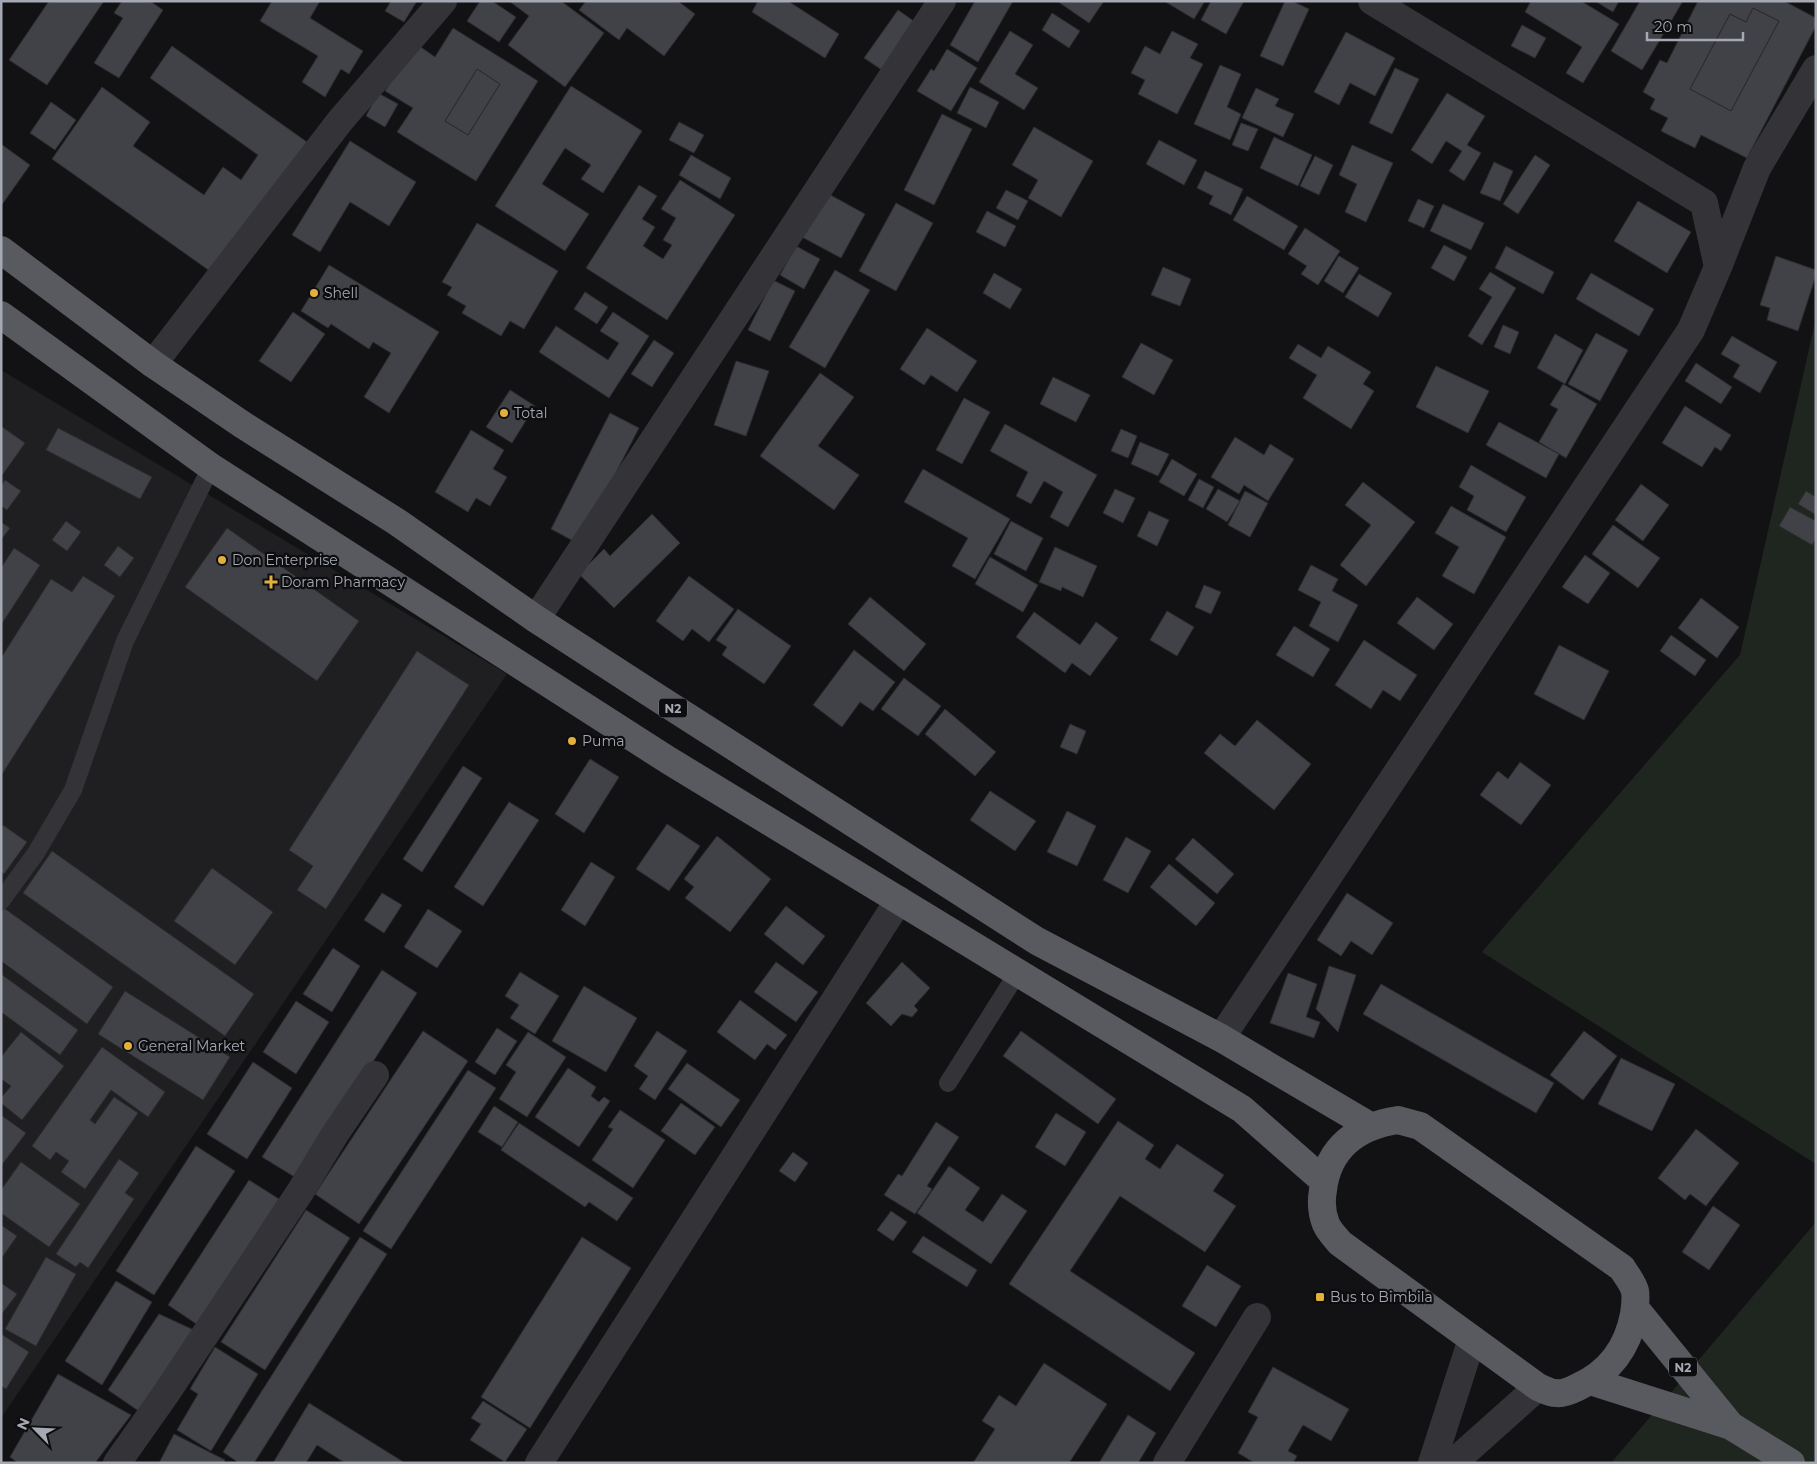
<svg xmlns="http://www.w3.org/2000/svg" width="1817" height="1464" font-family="Montserrat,sans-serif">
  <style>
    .built { fill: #1f1e21 }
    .green { fill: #1f2620 }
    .building { fill: #414247; stroke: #2d2c30; fill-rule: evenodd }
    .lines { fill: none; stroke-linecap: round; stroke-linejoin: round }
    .service { stroke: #343438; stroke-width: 18 }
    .minor { stroke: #343438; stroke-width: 28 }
    .trunk { stroke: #585a60; stroke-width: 28 }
    .poi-dot { fill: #e1b03d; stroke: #0d0d0f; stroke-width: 2 }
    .labels { text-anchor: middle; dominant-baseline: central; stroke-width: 4.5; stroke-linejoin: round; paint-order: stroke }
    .shield { fill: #0d0d0f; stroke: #777a82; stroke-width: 1 }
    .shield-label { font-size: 12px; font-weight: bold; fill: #a5a9b3 }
    .poi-label { font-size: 14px; fill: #a5a9b3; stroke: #0d0d0f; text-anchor: start }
  </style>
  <rect width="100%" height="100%" fill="#121214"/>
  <path class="built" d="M1 370 507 674 1 1418Z"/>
  <path class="green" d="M1816 318V1164L1482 952 1740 655Z
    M1816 1222V1463H1611Z"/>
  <path class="building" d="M49 1H104L47 85 9 60Z
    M122 1H150L163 10 119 78 94 63 123 18 114 13Z
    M272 1H320L310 18 363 51 349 74 341 69 325 97 302 82 318 56 260 21Z
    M391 1H417L404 22 385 11Z
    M480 1H492L516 17 499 42 467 21Z
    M509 1H561L604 33 565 87 508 45 529 16Z
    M586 1H678L695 14 664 56 627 28 619 40 579 10Z
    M758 1H788L839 34 825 58 752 12Z
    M975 1H1013L978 62 950 45Z
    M1057 1H1104L1089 23Z
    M1164 1H1205L1194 19Z
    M1211 1H1244L1226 34 1201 20Z
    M1285 1H1292L1309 9 1283 66 1260 56Z
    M1531 1H1581L1619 24 1583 83 1566 73 1582 47 1525 12Z
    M1595 1H1619L1613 12Z
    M1640 1H1683L1642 70 1611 51Z
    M1698 1H1784L1816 18V26L1747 158 1701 135 1695 148 1661 131 1668 118 1650 109 1655 99 1643 92 1660 60 1667 63ZM1753 8 1779 21 1731 111 1690 89 1730 14 1746 22Z
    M1753 8 1779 21 1731 111 1690 89 1730 14 1746 22Z
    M898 10 918 24 885 72 864 58Z
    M1052 13 1080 31 1069 48 1042 30Z
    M1522 25 1546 38 1535 58 1511 46Z
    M453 28 538 81 476 181 397 132 413 108 385 91 415 43 435 57ZM477 69 500 84 468 135 445 121Z
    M1010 31 1033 45 1015 74 1038 88 1024 110 979 82Z
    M1172 31 1198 44 1190 58 1203 64 1177 114 1138 94 1145 80 1131 73 1145 46 1160 54Z
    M1346 32 1395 58 1375 96 1350 83 1339 105 1314 92Z
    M172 46 307 142 214 274 52 159 102 87 150 122 133 146 204 195 223 167 241 180 258 155 150 78Z
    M947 49 977 68 951 111 917 91 931 69 934 71Z
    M1220 65 1241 74 1227 107 1241 114 1230 140 1194 124Z
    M1395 68 1419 79 1392 134 1369 123Z
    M477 69 500 84 468 135 445 121Z
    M571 86 642 131 603 193 581 179 591 165 565 148 542 184 589 214 565 251 495 206Z
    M970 87 999 102 986 128 957 113Z
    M1256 88 1279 99 1275 106 1294 114 1283 137 1242 118Z
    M378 93 398 104 385 127 366 116Z
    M1447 93 1485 116 1467 145 1481 153 1464 181 1449 171 1462 151 1446 141 1432 164 1411 150Z
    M51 102 76 120 55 150 30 133Z
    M942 114 972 129 934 205 904 190Z
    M679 122 704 135 694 153 669 140Z
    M1241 123 1258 129 1248 151 1232 145Z
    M1034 127 1093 161 1061 217 1028 198 1038 180 1012 165Z
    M1274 137 1312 155 1298 186 1260 168Z
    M1159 140 1197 160 1184 185 1146 164Z
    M350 141 416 182 389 226 350 202 320 252 292 235Z
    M1 144 30 165 1 206Z
    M1352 145 1393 163 1366 222 1345 212 1357 184 1339 175Z
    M691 155 731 178 720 199 679 175Z
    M1535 155 1550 165 1518 214 1503 204Z
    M1315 156 1333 165 1319 195 1300 186Z
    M1494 162 1513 171 1500 201 1480 193Z
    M1205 171 1243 189 1231 215 1209 204 1213 196 1197 188Z
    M680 180 735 215 667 320 586 268 639 185 657 196 642 219 655 227 643 246 663 259 672 245 663 240 676 218 661 209Z
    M1006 190 1028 201 1018 220 996 208Z
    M825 192 865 214 841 258 800 236Z
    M1247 196 1298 226 1284 250 1233 220Z
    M1418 199 1434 206 1424 228 1408 221Z
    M1638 201 1691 232 1667 273 1614 241Z
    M896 203 933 223 896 291 859 271Z
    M1443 204 1484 223 1471 250 1430 231Z
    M987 211 1016 226 1005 247 976 232Z
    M477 223 558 271 524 329 510 321 501 336 462 313 466 306 447 295 452 287 442 282Z
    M1305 228 1340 251 1318 285 1301 274 1307 266 1288 254Z
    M1444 245 1467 257 1454 281 1431 268Z
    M796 246 820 259 804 289 780 275Z
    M1506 246 1554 272 1543 294 1495 268Z
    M1339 256 1359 268 1343 293 1324 281Z
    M1776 256 1816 270V275L1798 331 1767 320 1770 308 1760 305Z
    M329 265 439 332 389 413 364 397 391 353 373 342 369 349 331 324 328 328 301 311Z
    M1163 267 1191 279 1180 306 1151 295Z
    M835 270 870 290 825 368 789 347Z
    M1490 272 1516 288 1482 345 1468 336 1492 297 1479 289Z
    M994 273 1022 289 1010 309 983 293Z
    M1591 273 1654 309 1639 336 1576 299Z
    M1359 274 1392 293 1378 317 1345 297Z
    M773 280 795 291 770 341 748 330Z
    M585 292 608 307 597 324 574 309Z
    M293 312 325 334 291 382 259 361Z
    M613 312 649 336 609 398 539 352 556 326 608 360 619 343 600 331Z
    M1503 325 1519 332 1510 354 1494 347Z
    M927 328 977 361 957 392 931 375 924 385 900 369Z
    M1596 333 1628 350 1600 401 1568 384Z
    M1555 334 1583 350 1565 384 1537 368Z
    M1732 336 1777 362 1760 393 1733 377 1740 365 1721 354Z
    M654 340 674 353 652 387 631 374Z
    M1141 343 1173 360 1154 395 1122 377Z
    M1298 344 1321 358 1328 346 1371 372 1363 384 1374 391 1351 429 1303 398 1317 375 1289 358Z
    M736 361 769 371 746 436 714 425Z
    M1696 363 1732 387 1721 404 1685 381Z
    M1436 366 1489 391 1468 433 1416 407Z
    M820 373 854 397 818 446 859 475 834 510 760 456Z
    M1053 377 1090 395 1076 422 1040 404Z
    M1563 384 1597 404 1566 458 1539 442 1558 409 1550 405Z
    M510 390 535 406 512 443 486 427Z
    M964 398 990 412 962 464 936 450Z
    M1685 406 1731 435 1721 451 1715 447 1702 467 1662 443Z
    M610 413 639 428 579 544 551 529Z
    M1499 422 1559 454 1546 478 1486 445Z
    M1005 424 1097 475 1068 527 1050 517 1063 492 1044 481 1031 504 1016 496 1028 472 990 451Z
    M1 426 25 443 1 477Z
    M58 428 152 477 140 499 46 450Z
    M1121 429 1137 436 1128 458 1111 451Z
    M471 430 504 450 493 469 507 477 490 506 476 498 468 512 435 492Z
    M1235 437 1264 455 1270 444 1294 459 1268 501 1244 485 1239 494 1211 477Z
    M1140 442 1169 454 1158 476 1131 464Z
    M1172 459 1197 474 1184 496 1159 482Z
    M1471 465 1526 497 1506 532 1467 510 1474 496 1459 487Z
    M923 469 1010 519 975 579 952 566 968 538 904 502Z
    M1199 479 1214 487 1203 508 1188 500Z
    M5 480 21 491 7 510 1 506V486Z
    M1363 482 1415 522 1366 586 1340 565 1371 525 1345 505Z
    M1641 484 1669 505 1643 541 1615 520Z
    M1115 489 1135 498 1123 523 1103 513Z
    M1218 489 1240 501 1227 522 1206 509Z
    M1245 491 1268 503 1250 537 1228 525Z
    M1806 491 1816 497V515L1798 504Z
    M1451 506 1506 537 1474 594 1442 576 1459 547 1435 533Z
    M1790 507 1816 521V539L1812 545 1779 526Z
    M1149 511 1169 520 1157 546 1137 536Z
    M652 514 680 543 614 608 579 574 604 549 610 556Z
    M66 521 81 532 67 551 52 540Z
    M1011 521 1043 538 1026 571 994 554Z
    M1 522 10 528 1 540Z
    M1613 525 1660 558 1638 588 1592 554Z
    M227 528 359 621 317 681 185 587Z
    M118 546 134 558 120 577 104 565Z
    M1055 547 1097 566 1083 597 1062 587 1061 591 1039 582Z
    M14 548 40 565 1 625V568Z
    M1585 555 1610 573 1588 604 1562 587Z
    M990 557 1038 585 1023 612 975 584Z
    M1311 565 1338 579 1332 591 1358 605 1338 642 1309 626 1321 602 1298 590Z
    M83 576 115 596 1 776V658L51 579 72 592Z
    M689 576 734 609 709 642 692 629 683 641 656 621Z
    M1204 585 1221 592 1211 614 1195 607Z
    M870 597 926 644 904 671 848 624Z
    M1417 597 1453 624 1434 650 1397 623Z
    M1701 598 1739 627 1717 658 1678 628Z
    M738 609 791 646 764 684 722 655 727 647 716 640Z
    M1167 611 1194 627 1177 656 1150 640Z
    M1034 612 1080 645 1096 622 1118 638 1090 676 1072 663 1065 673 1016 637Z
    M1294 626 1330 649 1313 677 1276 655Z
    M1671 635 1706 660 1695 676 1660 651Z
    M1364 640 1417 675 1400 701 1383 690 1371 709 1335 685Z
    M1559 645 1609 671 1584 720 1534 694Z
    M854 650 895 682 873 711 860 702 842 727 813 705Z
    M417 651 469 685 326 909 297 890 313 866 289 850Z
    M904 678 941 706 918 736 881 709Z
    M945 709 996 752 975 776 925 734Z
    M1257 720 1311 764 1274 810 1204 753 1220 734 1235 746Z
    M1070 724 1086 731 1077 754 1060 747Z
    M590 759 619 777 584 833 555 814Z
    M1520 762 1551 785 1521 825 1480 795 1498 771 1508 779Z
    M463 766 482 778 422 872 403 859Z
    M990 791 1036 821 1015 851 970 820Z
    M509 802 539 820 483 906 454 887Z
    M1067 811 1096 826 1077 866 1047 852Z
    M667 824 700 846 669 891 636 869Z
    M3 825 27 842 4 874 1 872V828Z
    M717 836 771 879 730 932 685 898 694 887 684 879Z
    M1126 837 1151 851 1128 893 1103 880Z
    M1193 838 1234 874 1217 894 1175 859Z
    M52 851 254 994 225 1036 23 893Z
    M591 862 615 877 585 926 561 910Z
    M1169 864 1215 903 1196 926 1150 887Z
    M212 868 273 912 235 965 174 921Z
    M382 893 402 905 384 933 364 920Z
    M1347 893 1393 923 1372 955 1351 941 1341 956 1317 940Z
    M786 906 825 936 803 965 764 934Z
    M4 908 113 987 87 1024 1 961V912Z
    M428 909 462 931 437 968 404 947Z
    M333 948 360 966 332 1012 303 994Z
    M776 962 818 992 796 1022 754 992Z
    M902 962 930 988 914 1006 918 1010 912 1017 902 1014 891 1026 866 1003Z
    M1329 966 1356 975 1338 1032 1316 1009Z
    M382 970 417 993 298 1179 262 1157Z
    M520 972 559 996 535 1034 510 1018 519 1005 505 996Z
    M1288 973 1317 984 1306 1017 1320 1022 1314 1038 1270 1023Z
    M1 974 78 1030 60 1055 1 1012Z
    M1381 984 1554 1083 1536 1113 1363 1014Z
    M584 986 637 1018 606 1072 552 1041Z
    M125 991 230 1057 203 1100 98 1034Z
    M740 1000 787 1035 775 1050 767 1044 755 1060 717 1032Z
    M296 1001 329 1022 296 1074 263 1052Z
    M497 1028 517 1041 495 1075 475 1062Z
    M423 1031 468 1061 359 1224 315 1194Z
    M657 1031 687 1051 655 1100 639 1089 648 1076 634 1066Z
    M1021 1031 1116 1099 1098 1124 1003 1056Z
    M1584 1031 1617 1056 1583 1100 1550 1075Z
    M21 1032 64 1066 22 1120 1 1103V1098L11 1086 1 1079V1057Z
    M528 1032 566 1057 527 1117 499 1099 516 1072 506 1065Z
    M102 1047 165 1092 148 1117 111 1090 90 1120 95 1124 114 1097 138 1113 85 1189 61 1172 69 1161 56 1152 50 1160 32 1146Z
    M1621 1058 1675 1084 1652 1131 1598 1104Z
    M253 1062 292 1088 247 1159 207 1134Z
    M687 1063 740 1100 721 1127 668 1089Z
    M568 1068 596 1087 591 1096 599 1102 604 1097 610 1101 579 1147 535 1117Z
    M468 1070 496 1088 391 1249 363 1231Z
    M681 1103 715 1127 695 1155 661 1131Z
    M494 1106 518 1122 502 1147 478 1132Z
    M620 1110 665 1140 633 1188 592 1160 613 1129 608 1127Z
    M1056 1113 1086 1132 1065 1166 1035 1147Z
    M1 1115 26 1133 1 1166Z
    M1118 1121 1154 1145 1145 1159 1160 1169 1177 1144 1224 1175 1213 1191 1236 1206 1205 1252 1120 1196 1070 1271 1195 1353 1170 1391 1009 1284Z
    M936 1122 959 1137 927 1186 932 1189 915 1214 884 1195 898 1174 902 1176Z
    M519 1123 633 1198 617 1221 589 1202 585 1207 501 1150Z
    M1696 1129 1739 1163 1706 1206 1690 1194 1685 1200 1658 1178Z
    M196 1146 235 1171 154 1295 116 1271Z
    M793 1152 808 1163 795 1182 779 1171Z
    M119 1159 139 1173 125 1193 134 1199 88 1268 80 1262 76 1267 56 1254Z
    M21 1162 80 1204 49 1247 1 1213V1190Z
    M949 1166 980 1188 965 1210 983 1222 1002 1194 1027 1211 991 1264 917 1213Z
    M249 1180 279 1199 198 1325 168 1305Z
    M1713 1206 1740 1225 1709 1270 1682 1252Z
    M306 1210 350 1238 265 1370 221 1342Z
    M891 1211 907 1222 893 1241 877 1230Z
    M1 1225 17 1236 1 1259Z
    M923 1236 977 1270 967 1287 912 1252Z
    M360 1237 387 1254 254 1463H239L223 1452Z
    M582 1237 631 1268 530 1428 481 1397Z
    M46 1257 76 1274 36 1346 5 1329Z
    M1207 1265 1241 1286 1216 1327 1182 1306Z
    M116 1281 152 1302 102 1385 65 1361Z
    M1 1283 17 1294 1 1315Z
    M159 1314 196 1331 143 1414 108 1390Z
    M1 1334 29 1352 6 1389 1 1386Z
    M215 1347 258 1374 211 1451 177 1430 198 1394 190 1389Z
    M1044 1363 1107 1404 1069 1463H973L995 1429 982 1421 999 1395 1016 1406Z
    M1273 1367 1349 1409 1331 1441 1303 1425 1288 1451 1297 1456 1293 1463H1255L1238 1453 1258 1417 1248 1412Z
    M58 1374 131 1415 95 1463H18L10 1457Z
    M483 1401 527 1429 505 1462 470 1440 481 1424 471 1418Z
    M309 1403 405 1463H345L317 1445 306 1463H273Z
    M1128 1415 1156 1433 1138 1463H1099Z
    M174 1434 225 1460 224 1463H159Z"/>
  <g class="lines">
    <path class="service" d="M1 901 36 853 73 790 125 641 211 467
      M948 1083 1018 972"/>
    <path class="minor" d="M1718 267 1757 168 1816 69
      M153 364 340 121 443 1
      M536 619 942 1
      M1221 1038 1691 330 1718 267 1704 203 1372 1
      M117 1463 165 1395 300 1192 335 1134 375 1075
      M539 1463 899 900
      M1167 1463 1257 1317
      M1432 1463 1472 1339
      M1453 1463 1538 1387"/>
    <path class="trunk" d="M1 250 153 364 243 425 397 522 536 619 647 691 1037 941 1221 1038 1370 1126
      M1 315 211 467 668 760 1242 1109 1324 1181
      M1398 1120 1420 1126 1622 1268C1626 1275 1633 1283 1635 1291 1636 1298 1635 1308 1634 1314 1628 1347 1609 1373 1578 1387 1572 1390 1562 1394 1556 1393 1550 1393 1543 1389 1538 1387L1340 1243C1335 1237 1329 1231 1326 1224 1322 1214 1321 1201 1323 1190 1328 1147 1358 1126 1398 1120Z
      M1635 1308 1731 1426
      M1590 1381 1731 1426 1791 1463"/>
  </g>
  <g class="poi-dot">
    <circle cx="314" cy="293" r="5"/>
    <circle cx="504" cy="413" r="5"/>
    <circle cx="222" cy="560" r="5"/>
    <path d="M268.5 574.5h5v5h5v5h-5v5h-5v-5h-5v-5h5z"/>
    <circle cx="572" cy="741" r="5"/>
    <circle cx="128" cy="1046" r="5"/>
    <rect x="1315" y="1292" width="10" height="10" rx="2.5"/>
  </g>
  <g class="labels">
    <g class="shield">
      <rect x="659" y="698.5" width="28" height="19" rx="4"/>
      <rect x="1669" y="1357.5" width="28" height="19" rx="4"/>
    </g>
    <g class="shield-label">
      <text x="673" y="708">N2</text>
      <text x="1683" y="1367">N2</text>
    </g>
    <g class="poi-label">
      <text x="324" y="293">Shell</text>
      <text x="514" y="413">Total</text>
      <text x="232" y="560">Don Enterprise</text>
      <text x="281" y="582">Doram Pharmacy</text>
      <text x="582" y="741">Puma</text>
      <text x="138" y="1046">General Market</text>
      <text x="1330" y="1297">Bus to Bimbila</text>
    </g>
  </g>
  <rect width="1817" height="1464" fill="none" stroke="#a5a9b3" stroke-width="5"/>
  <g transform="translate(35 1429) rotate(294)" stroke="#0d0d0f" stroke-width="4" paint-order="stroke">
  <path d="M0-4L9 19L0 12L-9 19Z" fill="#a5a9b3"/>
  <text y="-8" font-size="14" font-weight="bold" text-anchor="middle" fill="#a5a9b3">N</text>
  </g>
  <path d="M1647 32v8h96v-8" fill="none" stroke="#a5a9b3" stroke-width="2.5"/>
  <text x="1654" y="32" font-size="15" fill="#a5a9b3" stroke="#0d0d0f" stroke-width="4" paint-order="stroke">20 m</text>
</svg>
